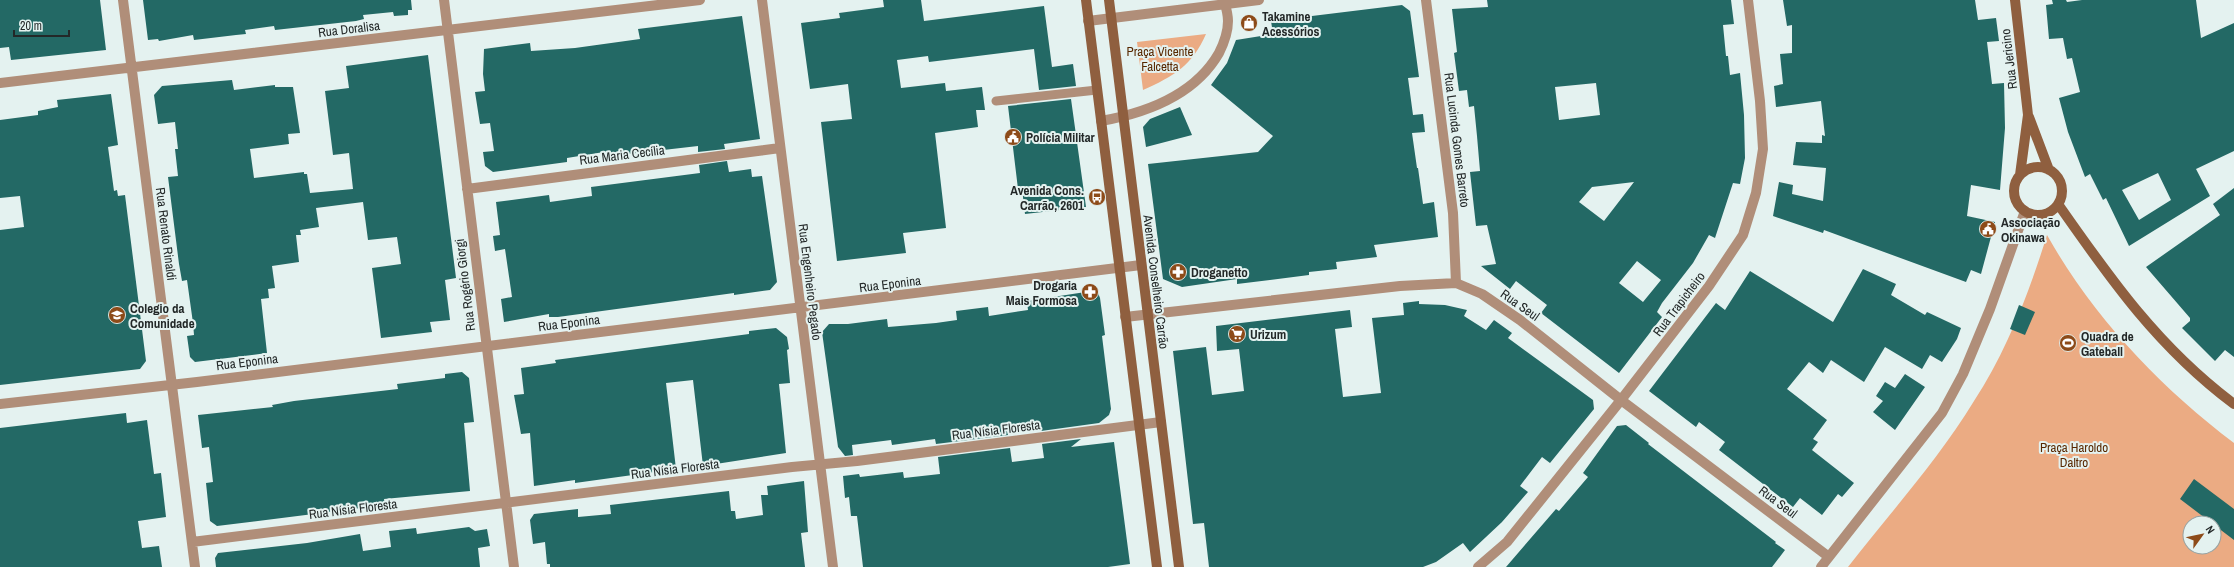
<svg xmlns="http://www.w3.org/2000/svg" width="2234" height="567" font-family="'Archivo Narrow',sans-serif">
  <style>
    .green { fill: #ebab83; fill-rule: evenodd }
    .building { fill: #236965; fill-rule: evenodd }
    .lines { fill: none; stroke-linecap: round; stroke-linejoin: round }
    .lane { stroke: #b08e79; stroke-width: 9 }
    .street { stroke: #b08e79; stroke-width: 10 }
    .secondary { stroke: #8f5f3f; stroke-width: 10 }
    .labels { text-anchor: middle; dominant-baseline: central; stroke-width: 4; stroke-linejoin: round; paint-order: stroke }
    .poi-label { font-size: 13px; font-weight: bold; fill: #232828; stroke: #e4f2f0; text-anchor: start }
    .street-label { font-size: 13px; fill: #232828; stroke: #e4f2f0 }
    .park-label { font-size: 13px; fill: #582800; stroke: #e4f2f0 }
  </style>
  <rect width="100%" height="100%" fill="#e4f2f0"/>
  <path class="green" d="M1206 34C1192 66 1174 76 1143 90L1137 42Z
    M2047 235C2093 317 2160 387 2234 443V567H1848C1890 513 1938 460 1974 401 2007 350 2029 293 2047 235ZM2190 523H2214V547H2190Z"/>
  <path class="building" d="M0 0H100L106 50 11 60 9 47 0 48Z
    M143 0H411L412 10H408V15L394 16 393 12 363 15 364 19 356 21 275 30 274 26 245 30 246 34 236 35 194 40 193 35 159 41 158 39 148 40Z
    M883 0H921L924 21 1044 6 1052 67 1073 64 1076 86 1039 90 1034 49 929 62 928 56 897 60 901 88 945 83 946 91 982 87 985 110H976L978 127 935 133 946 228 903 233 906 253 837 261 821 122 852 119 848 84 810 89 801 23 840 18 839 13 884 7Z
    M1487 0H1731L1734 24 1723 25 1726 56H1728L1730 75 1740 73 1744 115 1745 158 1740 184 1733 183 1715 238 1709 235 1693 263 1662 303 1657 312 1662 317 1619 373 1541 313 1547 305 1516 281 1510 289 1481 266 1496 264 1487 225 1476 226 1470 172 1480 171 1477 136 1474 106 1469 107 1467 90 1459 91 1454 53 1457 52 1452 9 1488 7ZM1596 83 1600 115 1559 120 1555 87ZM1634 182 1604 221 1579 202 1592 187ZM1637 261 1661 280 1643 302 1619 283Z
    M1783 0H1975L1978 20 1996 18 1999 41 1987 42 1992 84 2004 83 2005 128 2000 190 1971 185 1967 216 1995 222 1981 274 1971 270 1966 282 1824 230 1823 233 1773 216 1779 182 1793 185 1792 194 1823 201 1826 168 1793 165 1796 142 1822 143V135L1825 136 1821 101 1776 107 1774 86 1783 84 1780 54 1792 53V25L1787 26Z
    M2052 0H2066L2067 2 2082 0H2196L2201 38 2234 23V151L2196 169 2210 196 2129 246 2106 198 2103 200 2090 174 2085 177 2068 132 2059 98 2080 92 2072 58 2067 59 2063 38 2049 39 2046 5 2053 4ZM2158 173 2171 200 2139 220 2122 190Z
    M1402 5 1410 11 1419 77 1408 78 1413 115 1423 114 1425 132 1412 133 1417 168H1418L1423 204 1434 202 1438 237 1374 245 1377 257 1336 262 1337 269 1309 272V275L1237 284V279L1182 287 1163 279 1148 164 1258 152 1273 136 1211 85 1227 63 1236 40 1273 34 1271 21Z
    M742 16 760 139 724 144 725 149 698 152V146L611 156 610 151 567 158V162L493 172 485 166 483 152 494 151 490 123 480 124 475 92 485 91 483 74 484 49 530 43 531 51 575 48 640 39 638 29Z
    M428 55 456 278 445 280 450 320 430 322 432 332 381 338 372 268 401 264 397 237 368 240 363 202 316 208 319 227 300 230 301 235H296L299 262 272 266 275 288 268 289 269 298 261 299 267 353 195 362 190 357 187 336 194 335 193 323 187 280 182 281 179 264 168 177 178 176 175 149H178L175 122 158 124 154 95 162 86 232 80 234 90 275 85V87H293L300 133 288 134 289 144 250 149 254 178 304 172V174H307L310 193 353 189 349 153 333 155 325 91 349 88 346 66Z
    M111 94 118 145 108 147 114 191 117 190 118 196 125 195 146 361 140 369 0 385V230L24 227 20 196 0 198V120L38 115V111L58 107 57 100Z
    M1071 99 1086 207 1025 214 1022 189H1018L1008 106Z
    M1180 107 1192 135 1146 147 1143 127 1150 119Z
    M727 161 729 172 751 169 752 177 762 176 777 282 770 290 734 295V293L558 317H549V314L504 322 501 299 512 297 505 249 495 251 493 236 500 235 496 202 549 195 550 202 592 196 591 187 700 173 699 165Z
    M2234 188V357L2225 350 2215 361 2182 328 2190 321V318L2146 267 2220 215 2213 204Z
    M1863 269 1896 284 1891 295 1925 315 1927 312 1961 328 1957 339 1942 362 1930 355 1922 369 1885 347 1864 382 1831 360 1823 373 1809 362 1787 389 1827 420 1813 439 1818 442 1812 450 1854 483 1842 497 1838 494 1822 515 1800 498 1793 507 1719 450 1725 442 1699 422 1696 427 1649 391 1716 303 1725 310 1750 271 1833 322Z
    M1092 291 1098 293 1100 298 1105 335 1102 336 1111 409 1109 415 1099 423 1041 431 1040 427 1007 431 1008 435 936 444 935 439 892 445 891 440 852 445 853 455 845 456 838 447 822 332 829 324H848L887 319 888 327 936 323 957 320 956 311 988 307 989 316 1028 310 1027 301Z
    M1419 301V304L1445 305 1467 310 1464 316 1486 330 1494 320 1512 333 1508 338 1593 400 1594 409 1550 463 1542 457 1520 486 1528 492 1502 522 1470 552 1463 543 1436 562 1423 567H1209L1204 523 1193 524 1173 351 1206 347 1212 395 1244 391 1239 349 1217 351 1216 326 1350 310 1352 327 1335 329 1343 397 1381 393 1372 318 1404 315 1403 303Z
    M2019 305 2035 312 2025 335 2010 329Z
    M776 328 787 337 789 349 787 350 790 383 779 384 786 453 703 466 693 380 666 383 676 469 575 483V480L534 486 530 433 521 434 514 395 524 394 521 368 556 363 555 360 749 334V331Z
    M462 372 469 378 474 422 464 423 470 491 384 499 385 505 217 526 210 521 206 483 213 482 209 447 202 448 198 415 273 407 272 405 294 401 398 389 397 384 445 378V374Z
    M1905 374 1925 387 1895 430 1873 412 1883 401 1876 396 1885 382 1895 388Z
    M126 413 127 423 147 420 154 474 161 473 166 517 138 521 142 548 159 546 162 567H0V428Z
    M1626 425 1649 443 1648 444 1776 542 1775 543 1785 550 1772 567H1506L1556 509 1559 511 1588 477 1583 473 1617 426Z
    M1081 439 1071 447 1114 442 1130 564 1108 567H863L857 516H851L849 497 845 498 843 476 859 474 860 477 903 472 904 478 940 474 938 457 1010 448 1012 462 1044 458 1042 444Z
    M2194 479 2234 509V540L2180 499Z
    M804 481 808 532 801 533 805 567H550V564H547L545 542 533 544 530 520 534 514 578 509V517L611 514 610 505 729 491 731 511H735L736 519 763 515 761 495H768L767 486Z
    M469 527 475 531 487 529 490 546 478 548 480 567H216L215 558 218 553 307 543 360 534 363 551 391 547 389 531 416 528 417 534Z"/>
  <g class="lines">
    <path class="lane" d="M996 101 1097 90"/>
    <path class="street" d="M123 0 195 567
      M444 0 514 567
      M762 0 833 567
      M1426 0 1453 213 1456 283
      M1088 21 1259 0
      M0 83 700 0
      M1101 121C1146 113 1195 95 1219 53 1224 43 1228 32 1228 21 1228 14 1226 7 1224 0
      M467 189 780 148
      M1125 317 1400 286 1456 283 1482 294 1520 320 1621 400 1829 557
      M0 404 197 382 1141 265
      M192 542 792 467 857 461 1161 422
      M1478 567 1507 542 1621 400 1709 286 1743 235 1756 193 1763 149 1760 101 1748 0
      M1821 567 1942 413 1963 374 1990 309 2025 211"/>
    <path class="secondary" d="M1086 0 1157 567
      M1109 0 1179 567
      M2015 0 2028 115 2020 175
      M2029 117 2049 170
      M2014 191a24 24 0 1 1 48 0a24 24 0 1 1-48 0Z
      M2058 204C2111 280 2159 348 2234 404"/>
  </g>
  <defs>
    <g id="shop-disc" transform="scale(0.9)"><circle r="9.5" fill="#8d4b19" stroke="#e4f2f0"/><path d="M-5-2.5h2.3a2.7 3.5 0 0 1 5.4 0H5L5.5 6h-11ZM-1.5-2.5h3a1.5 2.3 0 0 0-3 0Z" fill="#fff"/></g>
    <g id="civic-disc" transform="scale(0.9)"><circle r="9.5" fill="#8d4b19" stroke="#e4f2f0"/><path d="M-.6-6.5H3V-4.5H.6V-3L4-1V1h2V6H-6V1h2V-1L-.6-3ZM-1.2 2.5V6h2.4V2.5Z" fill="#fff"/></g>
    <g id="bus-disc" transform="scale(0.9)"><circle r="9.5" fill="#8d4b19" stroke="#e4f2f0"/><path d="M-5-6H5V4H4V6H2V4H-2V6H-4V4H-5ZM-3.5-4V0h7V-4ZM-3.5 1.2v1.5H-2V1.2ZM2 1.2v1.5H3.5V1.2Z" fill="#fff"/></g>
    <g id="pharmacy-disc" transform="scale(0.9)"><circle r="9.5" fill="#8d4b19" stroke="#e4f2f0"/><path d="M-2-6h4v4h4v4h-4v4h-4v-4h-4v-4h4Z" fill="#fff"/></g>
    <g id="school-disc" transform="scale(0.9)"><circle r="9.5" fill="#8d4b19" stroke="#e4f2f0"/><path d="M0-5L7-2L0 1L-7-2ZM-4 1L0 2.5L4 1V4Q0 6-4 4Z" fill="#fff"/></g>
    <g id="supermarket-disc" transform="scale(0.9)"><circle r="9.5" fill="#8d4b19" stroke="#e4f2f0"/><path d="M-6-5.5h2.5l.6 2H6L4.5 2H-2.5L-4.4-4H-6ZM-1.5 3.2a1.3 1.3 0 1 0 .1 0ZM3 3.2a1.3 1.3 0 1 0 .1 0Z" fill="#fff"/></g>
    <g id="stadium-disc" transform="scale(0.9)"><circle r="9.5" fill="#8d4b19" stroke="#e4f2f0"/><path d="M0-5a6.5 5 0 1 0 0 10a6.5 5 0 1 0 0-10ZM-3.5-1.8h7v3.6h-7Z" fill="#fff"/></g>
  </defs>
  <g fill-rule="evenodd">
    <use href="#shop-disc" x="1249" y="23"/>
    <use href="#civic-disc" x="1013" y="137"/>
    <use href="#bus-disc" x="1097" y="197"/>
    <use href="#civic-disc" x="1988" y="229"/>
    <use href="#pharmacy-disc" x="1178" y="272"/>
    <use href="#pharmacy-disc" x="1090" y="292"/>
    <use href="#school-disc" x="117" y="315"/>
    <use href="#supermarket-disc" x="1237" y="334"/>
    <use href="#stadium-disc" x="2068" y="343"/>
  </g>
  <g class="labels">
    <g class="poi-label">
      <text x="1262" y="16">Takamine<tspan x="1262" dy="15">Acessórios</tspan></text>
      <text x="1026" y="137">Polícia Militar</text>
      <text x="1084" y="190" text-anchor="end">Avenida Cons.<tspan x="1084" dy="15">Carrão, 2601</tspan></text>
      <text x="2001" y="222">Associação<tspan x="2001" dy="15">Okinawa</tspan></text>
      <text x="1191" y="272">Droganetto</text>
      <text x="1077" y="285" text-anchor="end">Drogaria<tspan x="1077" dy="15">Mais Formosa</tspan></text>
      <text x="130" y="308">Colegio da<tspan x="130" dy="15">Comunidade</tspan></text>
      <text x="1250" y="334">Urizum</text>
      <text x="2081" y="336">Quadra de<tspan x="2081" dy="15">Gateball</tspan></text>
    </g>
    <g class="street-label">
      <text transform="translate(349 29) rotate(-7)">Rua Doralisa</text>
      <text transform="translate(2009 59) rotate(-97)">Rua Jericino</text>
      <text transform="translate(1457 140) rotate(83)">Rua Lucinda Gomes Barreto</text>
      <text transform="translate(622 155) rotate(-7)">Rua Maria Cecília</text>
      <text transform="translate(166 234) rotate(83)">Rua Renato Rinaldi</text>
      <text transform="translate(810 282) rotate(83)">Rua Engenheiro Pegado</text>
      <text transform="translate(1156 282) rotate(83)">Avenida Conselheiro Carrão</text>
      <text transform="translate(890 284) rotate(-7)">Rua Eponina</text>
      <text transform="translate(465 285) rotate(-97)">Rua Rogério Giorgi</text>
      <text transform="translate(1679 304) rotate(-53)">Rua Trapicheiro</text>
      <text transform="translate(1520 305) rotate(35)">Rua Seul</text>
      <text transform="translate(569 323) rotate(-7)">Rua Eponina</text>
      <text transform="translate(247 362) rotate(-7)">Rua Eponina</text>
      <text transform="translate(996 430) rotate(-7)">Rua Nísia Floresta</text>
      <text transform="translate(675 469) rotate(-7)">Rua Nísia Floresta</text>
      <text transform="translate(1778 502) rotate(37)">Rua Seul</text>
      <text transform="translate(353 509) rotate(-7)">Rua Nísia Floresta</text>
    </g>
    <g class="park-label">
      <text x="1160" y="51">Praça Vicente<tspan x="1160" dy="15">Falcetta</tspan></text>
      <text x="2074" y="447">Praça Haroldo<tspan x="2074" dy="15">Daltro</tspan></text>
    </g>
  </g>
  <g transform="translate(2202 535) rotate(57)"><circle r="19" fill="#e4f2f0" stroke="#97a1a0"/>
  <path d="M0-3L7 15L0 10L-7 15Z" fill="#8d4b19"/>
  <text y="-6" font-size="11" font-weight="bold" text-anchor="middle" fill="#232828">N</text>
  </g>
  <path d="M14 30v6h55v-6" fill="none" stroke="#232828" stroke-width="2"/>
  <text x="20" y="30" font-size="12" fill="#232828" stroke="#e4f2f0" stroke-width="3" paint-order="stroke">20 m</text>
</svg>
